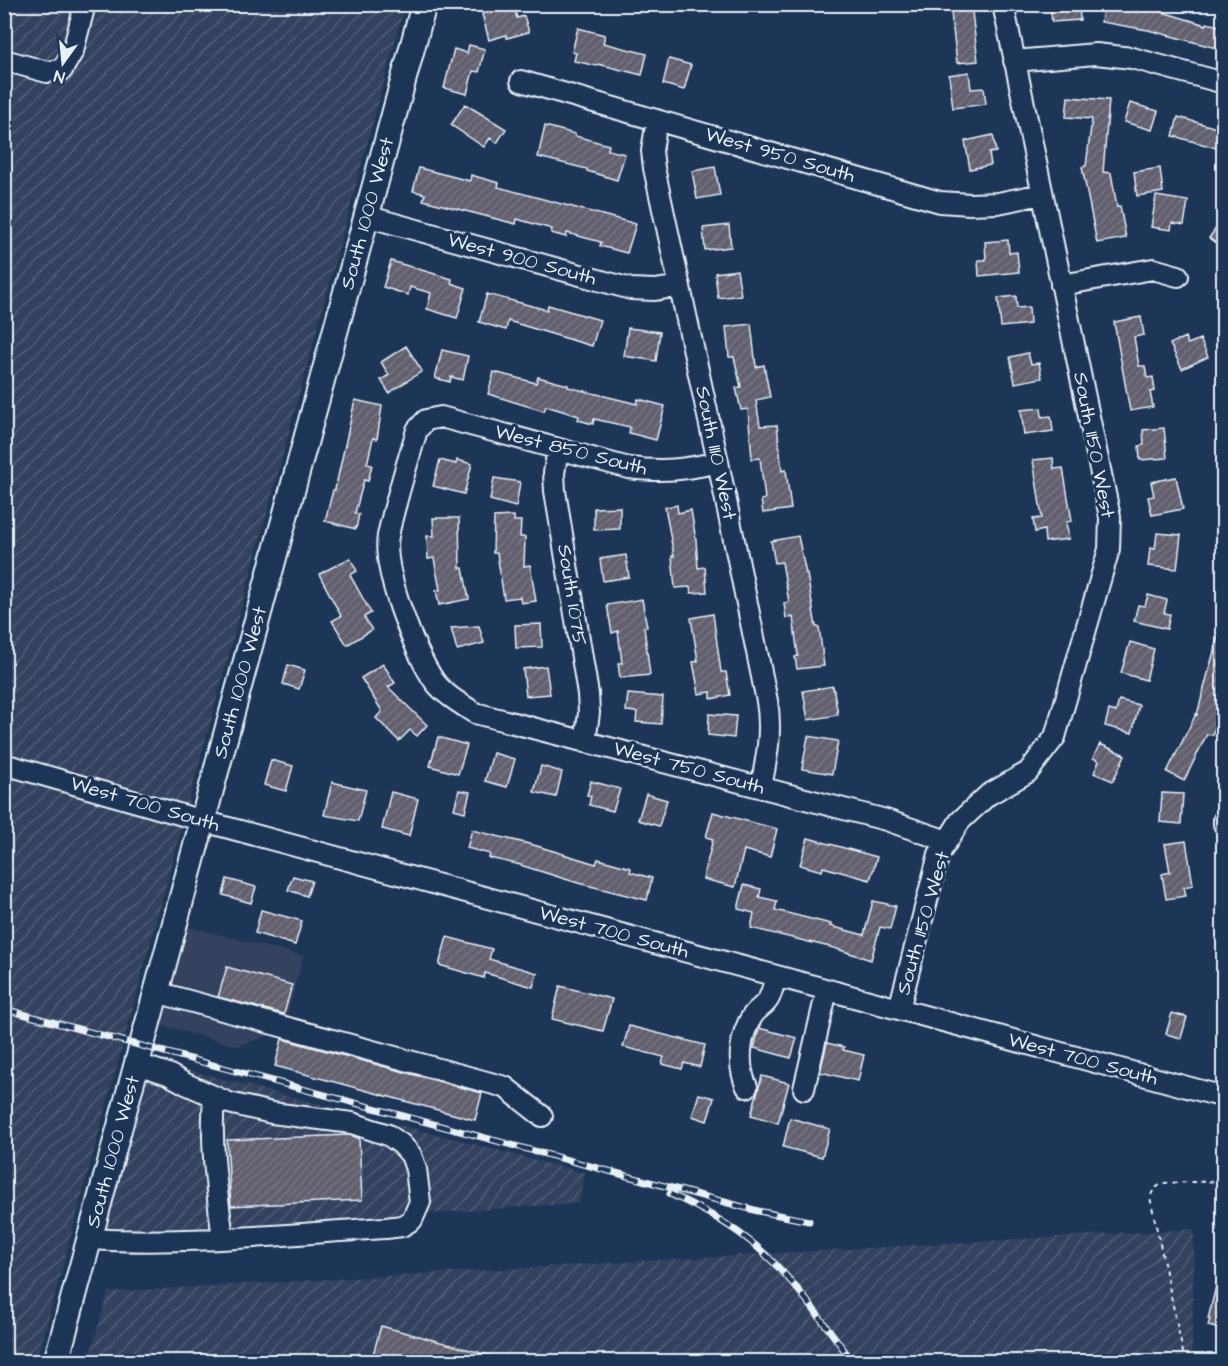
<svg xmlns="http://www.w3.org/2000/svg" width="1228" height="1366" font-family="'Architects Daughter',sans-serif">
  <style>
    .built { fill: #32425e }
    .industrial { fill: url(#industrial-furrows) }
    .building { fill: url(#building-hatch); stroke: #e8f1f8; stroke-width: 1.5 }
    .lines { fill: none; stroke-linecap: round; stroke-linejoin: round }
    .minor-casing { stroke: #e8f1f8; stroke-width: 24 }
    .major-casing { stroke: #e8f1f8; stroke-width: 28 }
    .path { stroke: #e8f1f8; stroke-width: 2; stroke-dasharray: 4.5 4.5; stroke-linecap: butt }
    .minor { stroke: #1d3557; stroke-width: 20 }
    .major { stroke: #1d3557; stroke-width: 24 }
    .rail-casing { stroke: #e8f1f8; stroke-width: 7 }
    .rail { stroke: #1d3557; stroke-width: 4.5; stroke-dasharray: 14; stroke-linecap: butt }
    .labels { text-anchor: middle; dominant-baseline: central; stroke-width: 6; stroke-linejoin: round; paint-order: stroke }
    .street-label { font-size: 20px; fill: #e8f1f8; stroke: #1d3557 }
  </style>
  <defs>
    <pattern id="industrial-furrows" width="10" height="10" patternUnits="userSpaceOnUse" patternTransform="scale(1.5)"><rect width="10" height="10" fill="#32425e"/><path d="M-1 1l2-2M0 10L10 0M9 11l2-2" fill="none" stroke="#505e76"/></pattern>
    <pattern id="building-hatch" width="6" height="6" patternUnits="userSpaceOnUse" patternTransform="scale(1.5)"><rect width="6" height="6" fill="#625f6e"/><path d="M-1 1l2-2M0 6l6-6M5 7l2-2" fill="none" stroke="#787683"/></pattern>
  </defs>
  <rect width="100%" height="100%" fill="#1d3557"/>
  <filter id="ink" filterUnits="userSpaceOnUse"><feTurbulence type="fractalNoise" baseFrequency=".0167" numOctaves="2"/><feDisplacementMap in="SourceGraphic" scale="12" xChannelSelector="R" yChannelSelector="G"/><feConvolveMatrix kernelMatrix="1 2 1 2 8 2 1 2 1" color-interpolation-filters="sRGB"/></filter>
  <g filter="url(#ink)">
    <path class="built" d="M186 926 303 956 283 1031 238 1046 159 1025Z"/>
    <path class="industrial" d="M5 5H405L37 1361 5 1362Z
      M150 1060 585 1173 579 1203 99 1237Z
      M1194 1229 1192 1361 88 1362 108 1292Z"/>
    <path class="building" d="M513 4 517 18 524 16 529 32 507 38 506 35 489 40 482 14Z
      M950 4H971L978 61 957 63Z
      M1050 4H1079L1080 20 1052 22Z
      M1104 4H1125L1149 8 1206 25 1207 23 1224 27V50L1148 30 1101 22Z
      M578 28 605 35 603 43 647 54 642 75 598 64 597 66 574 61 576 53 572 52Z
      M469 45 485 49 479 72 473 71 467 94 444 88 454 49 467 53Z
      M669 59 691 65 684 90 663 84Z
      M969 72 971 89 984 88 986 104 953 108 949 75Z
      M1068 97 1109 100 1103 172 1111 173 1117 207 1120 206 1126 238 1097 243 1082 167 1086 166 1092 119 1066 117Z
      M1130 103 1158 111 1152 130 1124 122Z
      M465 104 506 129 497 143 490 138 484 147 451 125Z
      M1178 117 1224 130V150L1173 136Z
      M545 126 575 134V136L609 145 608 150 625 154 617 180 587 171V169L538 157Z
      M993 135 996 152 989 153 991 165 970 169 965 141Z
      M715 167 720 195 697 199 692 171Z
      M419 168 470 181 471 175 499 183 498 187 636 224 627 253 600 246 601 242 567 233 566 237 551 233 552 229 517 219 516 224 423 200 425 194 413 191Z
      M1160 168 1163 192 1137 196 1134 172Z
      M1156 196 1188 201 1184 225 1172 223 1171 230 1151 227Z
      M1224 217V249L1209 238Z
      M729 225 731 247 705 250 703 228Z
      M1008 240 1009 253 1017 252 1019 272 979 276 978 260H986L985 242Z
      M391 261 452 279 451 283 466 288 457 318 427 309 431 293 410 287 408 295 383 287Z
      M737 270 741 295 718 298 715 273Z
      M487 294 547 310 548 305 600 320 592 346 508 321 506 330 479 322Z
      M1016 296 1017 308 1029 307 1030 324 1001 327 998 298Z
      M1141 317 1144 335 1134 337 1139 366H1145L1147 378 1153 377 1155 391 1150 392 1153 407 1130 411 1114 322Z
      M751 324 756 367 764 365 770 397 756 400 760 426 777 425 782 471 786 470 791 509 763 513 761 500 765 499 760 458 752 459 748 409 741 410 736 388 741 387 734 357H729L726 327Z
      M628 328 660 332 656 361 624 356Z
      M1185 337 1188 344 1200 339 1208 357 1182 369 1170 344Z
      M406 346 422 371 389 393 381 380 389 375 381 362Z
      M442 350 468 356 463 380 451 377 450 382 435 378Z
      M1028 353 1031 364 1039 363 1042 378 1015 383 1010 357Z
      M494 372 536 383 538 377 568 385V387L637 404 638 399 665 406 656 440 629 433 630 427 594 419 593 424 578 420 579 416 546 406 544 411 488 394Z
      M355 400 382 406 377 439 373 438 367 464 372 465 368 481 364 480 355 513 359 514 356 529 325 521 333 490H335Z
      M1041 408 1042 417 1051 416 1053 431 1024 435 1021 410Z
      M1164 428 1167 458 1140 460 1139 446 1144 445 1143 430Z
      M1053 458 1054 469 1063 468 1072 521 1066 522 1069 539 1045 542 1044 530 1035 532 1033 519 1042 518 1033 460Z
      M440 460 456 464 457 460 472 464 464 494 433 486Z
      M1176 477 1183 509 1152 515 1148 497 1154 496 1151 482Z
      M494 478 520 482 516 507 490 500Z
      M677 505 678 513 691 510 696 540 698 568 705 567 707 592 691 593 690 587 675 588 672 556H674L665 507Z
      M620 507V529L594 530V508Z
      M514 516V521H521L520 537H525L524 566 530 565 536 601 521 603 520 597 504 599 497 553H493L494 517Z
      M433 518H459L460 568H463L469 599 439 605 436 590H440L434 558 428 559 427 536H434Z
      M1157 533 1181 535 1177 569 1148 566 1150 548 1155 549Z
      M798 536 806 574H807L816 627H819L824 666 797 669 795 657 798 656 793 617 786 618 784 603 789 602 782 562 775 563 771 541Z
      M626 555 629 577 603 581 600 559Z
      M350 558 357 571 350 575 371 613 364 617 372 630 347 645 332 621 341 616 319 574Z
      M1148 595 1167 600 1164 613 1170 614 1167 629 1134 621 1138 605 1145 606Z
      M642 599 647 627H644L650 675 620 678 618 663H622L618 631 612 633 607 605Z
      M713 614 721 672H726L730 695 711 699V692L699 694 693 662 698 661 691 618Z
      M541 624 542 647 516 648 515 625Z
      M479 626 484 643 457 650 451 628Z
      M1219 632 1224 633V695L1213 735 1207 734 1184 781 1167 772 1196 714 1197 715Z
      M1130 642 1154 649 1146 680 1121 673Z
      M383 664 395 683 388 687 427 725 417 736 410 730 399 741 376 718 382 711 361 678Z
      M288 665 305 670 299 689 283 684Z
      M546 666 550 694 526 696 523 669Z
      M833 686 838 715 808 720 803 691Z
      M628 694 663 697 661 724 636 722 637 712 626 711Z
      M1119 700 1139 705 1132 733 1105 726 1109 710 1116 712Z
      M709 714 736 716 734 738 708 735Z
      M808 736 838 741 832 774 802 769Z
      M438 737 467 745 458 774 430 766Z
      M1100 744 1125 755 1113 781 1094 773 1099 761 1093 758Z
      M493 753 515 759 507 787 485 781Z
      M271 760 293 766 286 791 264 785Z
      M541 766 562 772 556 797 534 792Z
      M591 781 620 789 613 811 589 805 591 796 587 795Z
      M332 782 366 790 358 821 324 815Z
      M459 790 470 792 465 812 454 809Z
      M391 792 418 799 409 836 382 829Z
      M1162 793 1183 794 1181 824 1160 822Z
      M646 794 667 800 659 826 638 820Z
      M713 812 777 829 770 857 744 850 735 887 703 879 713 839 706 837Z
      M472 830 537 846 596 864 598 859 631 868 630 872 652 878 647 900 578 883 517 864 489 858 490 854 467 848Z
      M808 838 877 857 870 880 823 867 822 871 800 865Z
      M1186 841 1193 885 1184 887 1186 896 1166 899 1162 874 1170 872 1165 844Z
      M293 876 312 881 307 896 288 890Z
      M227 879 256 887 251 903 223 895Z
      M744 885 761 889 759 897 777 901 775 910 831 924 830 926 864 935 873 901 896 906 890 929 880 927 871 960 834 948 751 928 754 913 738 909Z
      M261 910 302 921 295 945 255 933Z
      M447 937 492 949 489 959 537 973 533 987 485 973 484 978 439 965Z
      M227 967 292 985 284 1014 218 997Z
      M560 986 612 999 603 1031 552 1019Z
      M1172 1013 1187 1017 1181 1038 1166 1034Z
      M629 1026 705 1045 700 1067 684 1063 682 1069 662 1064 664 1057 623 1047Z
      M759 1028 797 1038 791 1058 754 1048Z
      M282 1039 482 1093 475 1120 275 1066Z
      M827 1043 844 1047 843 1050 864 1055 858 1081 820 1072Z
      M762 1076 789 1083 778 1123 751 1115Z
      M699 1094 714 1098 707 1121 692 1116Z
      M790 1118 830 1129 822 1157 783 1147Z
      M349 1135 359 1138 362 1200 231 1206 227 1140Z
      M1219 1274H1224V1330L1208 1326 1210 1319H1208Z
      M381 1326 500 1358V1362H371Z"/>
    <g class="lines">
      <g class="minor-casing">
        <path id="minor" d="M4 60 47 72 62 70 73 51 85 4
          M1014 61 1096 54 1132 58 1224 83
          M521 81 940 202 970 204 998 203 1042 194
          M657 120 652 151 654 168 718 462 767 701C772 731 767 757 761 787
          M366 216 631 289 655 290 680 286
          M1061 285 1153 269 1178 276
          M558 449 554 473 555 491 588 694 589 713 585 742
          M718 462C684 470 664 472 629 468L441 417 426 420 417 430C407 465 395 501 388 536 382 570 415 654 435 682 445 695 461 704 475 713L886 820 947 841
          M4 764 203 821 1224 1097
          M1224 820V824
          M156 992 505 1087 542 1116
          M899 1009 939 854 960 821 988 795 1028 772 1055 737 1109 549 1110 517 1003 4
          M747 1087C737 1066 739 1035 753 1015 757 1009 766 1005 769 998 772 992 774 983 776 976
          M804 1089 827 990
          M214 1097C210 1145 217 1191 223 1239
          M89 1239C188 1245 287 1234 386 1228L402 1226 412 1220 420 1202 416 1169 411 1155 401 1144 388 1135 352 1123 272 1113 229 1103 186 1084 168 1074 137 1064"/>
      </g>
      <g class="major-casing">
        <g id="major">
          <path id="s1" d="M56 1362 424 4"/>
        </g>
      </g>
      <path class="path" d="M1185 1362 1150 1197 1154 1189 1163 1183 1224 1181"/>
      <use href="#minor" class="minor"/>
      <use href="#major" class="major"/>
      <g class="rail-casing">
        <path id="rail" d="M4 1009 758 1211 809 1221
          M670 1194C701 1208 730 1224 756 1246 794 1279 823 1322 853 1362"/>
      </g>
      <use href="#rail" class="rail"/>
    </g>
  </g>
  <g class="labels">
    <g class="street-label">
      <text transform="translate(780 155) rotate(16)">West 950 South</text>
      <text stroke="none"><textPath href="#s1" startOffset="1190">South 1000 West</textPath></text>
      <text transform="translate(522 259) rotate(15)">West 900 South</text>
      <text transform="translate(1094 445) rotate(79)">South 1150 West</text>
      <text transform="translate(571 450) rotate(14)">West 850 South</text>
      <text transform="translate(716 453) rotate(78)">South 1110 West</text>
      <text transform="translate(572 595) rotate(81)">South 1075</text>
      <text stroke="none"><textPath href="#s1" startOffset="704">South 1000 West</textPath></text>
      <text transform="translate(689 768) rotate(15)">West 750 South</text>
      <text transform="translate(145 804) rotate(16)">West 700 South</text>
      <text transform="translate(923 923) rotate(-74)">South 1150 West</text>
      <text transform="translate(614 932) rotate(15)">West 700 South</text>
      <text transform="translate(1083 1059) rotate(15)">West 700 South</text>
      <text stroke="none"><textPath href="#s1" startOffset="218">South 1000 West</textPath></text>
    </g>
  </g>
  <rect width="1228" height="1366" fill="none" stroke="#1d3557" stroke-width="24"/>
  <rect x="12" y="12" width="1204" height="1342" fill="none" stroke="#e8f1f8" stroke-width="2" filter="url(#ink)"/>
  <g transform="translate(63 63) rotate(195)" stroke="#1d3557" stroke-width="4.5" paint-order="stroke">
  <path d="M0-4.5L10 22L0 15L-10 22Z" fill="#e8f1f8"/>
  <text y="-9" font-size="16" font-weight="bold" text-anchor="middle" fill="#e8f1f8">N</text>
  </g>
</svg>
